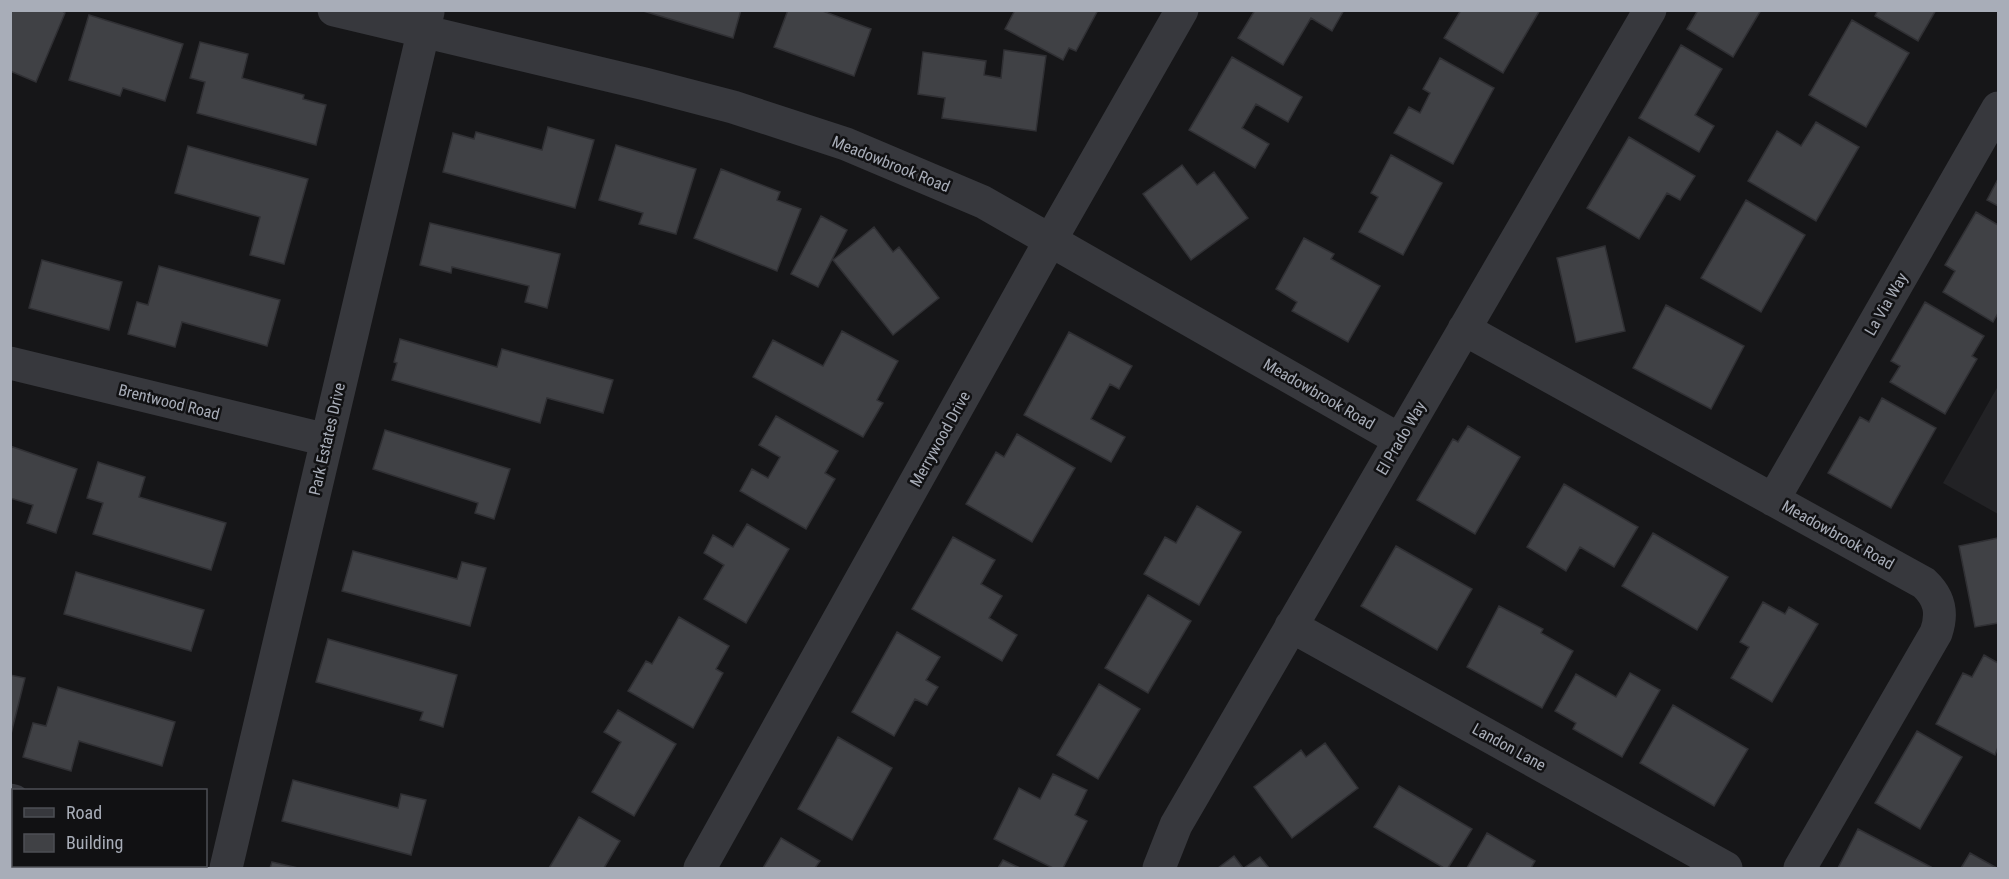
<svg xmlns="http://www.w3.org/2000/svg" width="2009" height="879" font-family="'Roboto Condensed',sans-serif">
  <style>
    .built { fill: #222225 }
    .building { fill: #404145; stroke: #303034; stroke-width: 1.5 }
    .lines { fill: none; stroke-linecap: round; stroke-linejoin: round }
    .minor { stroke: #37383d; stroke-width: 33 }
    .labels { text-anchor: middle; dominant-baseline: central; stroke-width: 5; stroke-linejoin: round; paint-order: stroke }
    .street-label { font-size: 16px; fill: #a8adb8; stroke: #111113 }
  </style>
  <rect width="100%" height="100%" fill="#161618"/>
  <path class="built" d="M1998 386V514L1943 483Z"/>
  <path class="building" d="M10 10H61L65 13 36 82 10 71Z
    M640 10H741L733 38Z
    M788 10H820L871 29 854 76 774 47Z
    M1015 10H1098L1076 51 1069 48 1063 60 1005 29Z
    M1255 10H1344L1332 31 1311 18 1283 65 1238 38Z
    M1461 10H1540L1503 73 1444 38Z
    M1698 10H1761L1733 57 1687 29Z
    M1878 10H1936L1918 41 1875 16Z
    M89 15 183 44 165 101 123 88 120 96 69 80Z
    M1852 20 1909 53 1866 127 1809 95Z
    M200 42 248 54 242 78 304 95 303 99 326 105 316 145 197 113 205 82 190 78Z
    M1681 45 1722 69 1695 115 1714 126 1699 152 1639 118Z
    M1004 50 1046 56 1036 131 942 118 945 98 918 94 923 52 986 61 984 75 1001 78Z
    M1232 57 1302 97 1288 122 1256 104 1242 128 1269 144 1255 168 1189 130Z
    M1440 58 1494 88 1453 164 1394 133 1409 107 1420 113 1430 93 1423 89Z
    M1816 122 1859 147 1816 221 1748 181 1777 131 1801 146Z
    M548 127 594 140 575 208 443 172 453 133 474 139 476 132 542 150Z
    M1629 137 1695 176 1680 200 1667 193 1639 239 1587 208Z
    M616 145 696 169 676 234 639 224 643 213 599 200Z
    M188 146 308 179 284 264 250 255 260 217 175 193Z
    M1391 155 1442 183 1403 255 1359 232 1378 197 1371 193Z
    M1182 165 1197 185 1214 172 1248 218 1191 260 1143 194Z
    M721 169 780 192 777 200 801 209 777 271 694 238Z
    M1998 179V206L1987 200Z
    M1746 200 1805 235 1761 312 1701 278Z
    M1976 212 1998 225V313L1993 322 1943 292 1955 271 1945 265Z
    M821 216 847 230 818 287 791 274Z
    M430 223 560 254 547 308 525 302 529 286 452 267 451 273 420 265Z
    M874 227 893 252 899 247 939 298 893 335 833 260Z
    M1304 238 1334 254 1331 259 1380 286 1348 342 1292 311 1297 302 1276 289Z
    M1605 246 1625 331 1576 342 1557 258Z
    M42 260 122 282 109 330 29 308Z
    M159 266 280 300 267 346 182 322 175 347 128 334 137 302 148 305Z
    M1925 302 1984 336 1972 356 1977 359 1945 414 1890 382 1900 366 1891 361Z
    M1666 305 1744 346 1711 409 1633 368Z
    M842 331 898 361 877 400 883 403 863 437 753 377 773 340 823 366Z
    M1069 332 1132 366 1119 389 1110 384 1091 419 1125 437 1111 462 1024 415Z
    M400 339 497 367 502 349 613 380 603 413 547 398 540 423 392 380 397 363 394 362Z
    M1882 398 1936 428 1891 508 1828 473 1860 417 1869 422Z
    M776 416 838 451 825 473 835 479 806 529 740 491 752 469 768 478 780 457 759 445Z
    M1468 426 1520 457 1475 534 1417 500 1453 439 1458 442Z
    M385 430 510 469 494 519 475 513 478 503 373 469Z
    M1017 434 1075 468 1032 542 966 504 996 452 1004 457Z
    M10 446 77 469 56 533 27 523 33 505 10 498Z
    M98 462 145 477 139 497 226 523 211 570 93 534 103 503 87 498Z
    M1564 484 1638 527 1614 567 1580 547 1566 571 1527 547Z
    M1197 506 1241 532 1199 605 1144 574 1165 537 1176 543Z
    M747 524 789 549 746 623 704 599 724 565 704 553 713 535 733 547Z
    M1653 533 1728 577 1697 630 1622 586Z
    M953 537 995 560 981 584 1002 596 989 618 1017 635 1002 661 912 609Z
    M1998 538V623L1975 627 1959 546Z
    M1396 546 1472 589 1437 650 1361 606Z
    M353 551 457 579 462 562 486 568 470 626 342 591Z
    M76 572 204 610 191 651 64 614Z
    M1148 595 1191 621 1148 693 1105 668Z
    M1763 602 1785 614 1789 607 1818 624 1772 702 1731 678 1749 647 1740 642Z
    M1499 606 1543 629 1541 633 1573 651 1542 708 1467 667Z
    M679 617 729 646 716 669 723 673 693 728 628 691 646 661 652 664Z
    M897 632 940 657 926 680 938 687 927 705 915 699 894 736 852 712Z
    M328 639 457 675 443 727 420 720 423 712 316 682Z
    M1984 655 1998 663V747L1995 755 1936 724 1963 673 1972 677Z
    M1630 673 1660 690 1622 757 1573 729 1576 723 1555 711 1576 674 1616 697Z
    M10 675 25 678 10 738Z
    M1099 684 1140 709 1098 779 1057 755Z
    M58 687 175 722 162 766 79 741 71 771 23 757 33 723 46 726Z
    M1673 705 1748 749 1714 806 1640 763Z
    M618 710 676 744 634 816 592 792 621 742 604 732Z
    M1917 731 1962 757 1920 829 1875 803Z
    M838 737 892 768 852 840 798 809Z
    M1325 743 1358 788 1292 838 1254 787 1301 750 1306 757Z
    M1053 774 1087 790 1075 815 1087 821 1063 868H1053L994 839 1019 788 1040 799Z
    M293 780 398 808 401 794 426 800 411 855 282 821Z
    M1399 786 1472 829 1448 868H1444L1374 827Z
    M579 817 620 841 604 868H549Z
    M1858 829 1931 867 1930 868H1838Z
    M1487 833 1535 861 1531 868H1467Z
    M781 838 820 861 815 868H763Z
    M1970 853 1997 868H1961Z
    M1234 856 1243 868H1218Z
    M1260 857 1269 868H1244Z
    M1003 860 1020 868H998Z
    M272 862 298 868H270Z"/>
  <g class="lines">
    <path class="minor" d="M334 10 645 84 733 107 846 144 983 202 1400 440
      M1464 329 1924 583C1940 598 1943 613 1936 633L1800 868
      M10 363 327 440
      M1773 500 1998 108
      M1291 626 1726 868
      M10 800 14 801
      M226 868 428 12
      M700 868 1050 241 1182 10
      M1159 868 1176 825 1650 10"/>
  </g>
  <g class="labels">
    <g class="street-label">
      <text transform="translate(891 164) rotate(22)">Meadowbrook Road</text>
      <text transform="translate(1886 304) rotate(-60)">La Via Way</text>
      <text transform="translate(1319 394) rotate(30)">Meadowbrook Road</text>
      <text transform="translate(169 402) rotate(14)">Brentwood Road</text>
      <text transform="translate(1401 438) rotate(-60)">El Prado Way</text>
      <text transform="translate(327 439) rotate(-77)">Park Estates Drive</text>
      <text transform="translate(940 439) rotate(-61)">Merrywood Drive</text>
      <text transform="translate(1838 535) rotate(29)">Meadowbrook Road</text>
      <text transform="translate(1509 747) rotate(29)">Landon Lane</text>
    </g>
  </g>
  <rect width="2009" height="879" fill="none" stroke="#a8adb8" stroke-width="24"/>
  <rect x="12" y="789" width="195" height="78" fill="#111113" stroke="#4d4f55" stroke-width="1.5"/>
  <rect x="24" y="808" width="30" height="9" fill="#37383d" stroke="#4d4f55" stroke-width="1.5"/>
  <text x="66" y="819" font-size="18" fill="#a8adb8">Road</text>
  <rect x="24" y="834" width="30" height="18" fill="#404145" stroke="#4d4f55" stroke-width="1.5"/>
  <text x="66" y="849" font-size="18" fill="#a8adb8">Building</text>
</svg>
